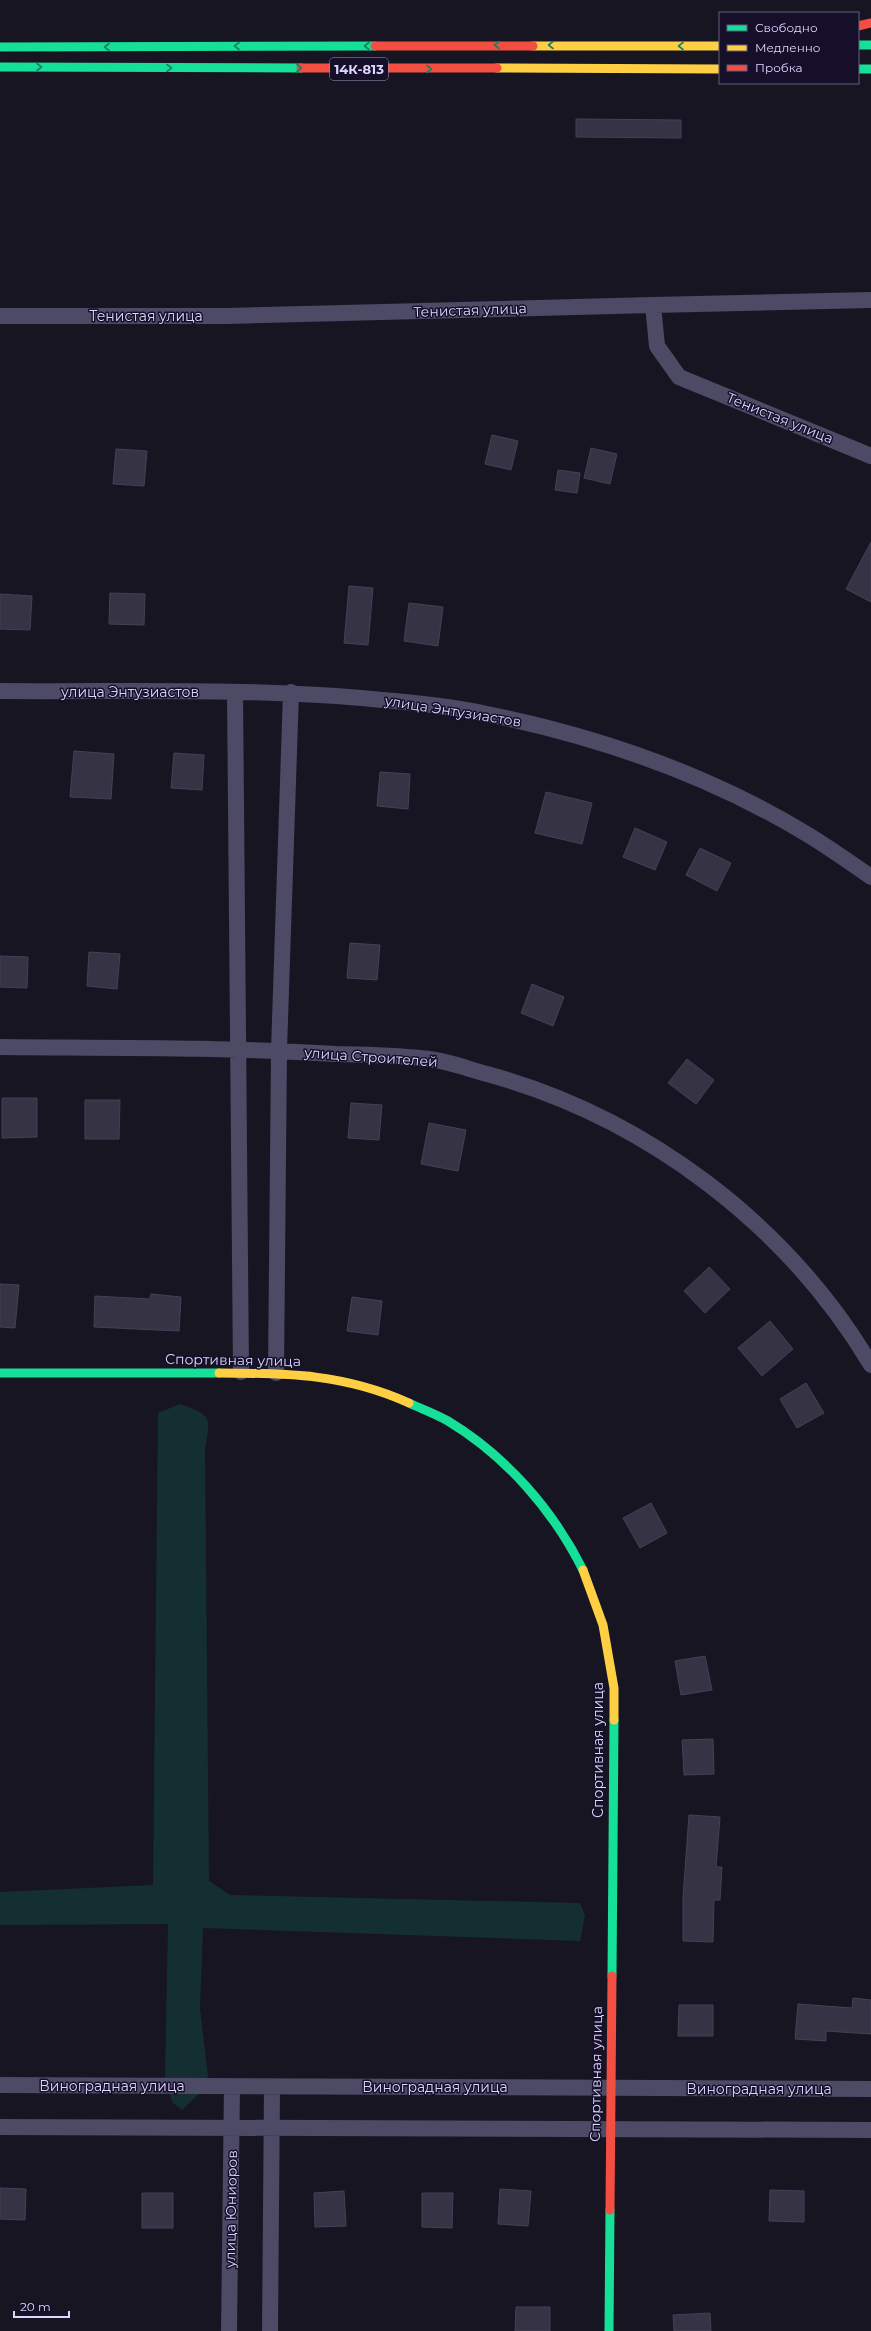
<svg xmlns="http://www.w3.org/2000/svg" width="871" height="2331" font-family="Montserrat,sans-serif">
  <style>
    .green { fill: #132f32 }
    .building { fill: #363345; stroke: #454057 }
    .lines { fill: none; stroke-linecap: round; stroke-linejoin: round }
    .street { stroke: #4c4a64; stroke-width: 16 }
    .fast { stroke: #16e098; stroke-width: 9 }
    .slow { stroke: #ffcf43; stroke-width: 9 }
    .jam { stroke: #f24e42; stroke-width: 9 }
    .oneway { stroke: #168266 }
    .labels { text-anchor: middle; dominant-baseline: central; stroke-width: 3; stroke-linejoin: round; paint-order: stroke }
    .shield { fill: #150f29; stroke: #a19bbf; stroke-width: 1 }
    .shield-label { font-size: 13px; font-weight: bold; fill: #ddd7ff }
    .street-label { font-size: 14px; fill: #ddd7ff; stroke: #150f29 }
  </style>
  <rect width="100%" height="100%" fill="#181523"/>
  <path class="green" d="M180 1404C212 1416 211 1416 205 1449L209 1881 230 1895 580 1903 585 1915 580 1941 203 1928 200 2009 208 2076 203 2090 182 2110 172 2102 165 2077 168 1924 0 1925V1892L153 1885 158 1413Z"/>
  <path class="building" d="M576 119 681 120V138L576 137Z
    M492 435 518 441 511 470 485 464Z
    M591 448 617 454 610 484 584 478Z
    M116 449 147 451 144 486 113 484Z
    M558 470 580 473 577 493 555 490Z
    M871 542V602L846 589Z
    M349 586 373 588 368 645 344 643Z
    M110 593 145 594 144 625 109 624Z
    M0 594 32 596 30 630 0 629Z
    M409 603 443 607 438 646 404 641Z
    M74 751 114 754 111 799 70 797Z
    M174 753 204 755 202 790 171 788Z
    M380 772 410 774 408 809 377 806Z
    M546 792 592 803 582 844 535 833Z
    M635 828 667 842 655 870 623 857Z
    M700 848 731 863 717 891 686 875Z
    M350 943 380 945 377 980 347 978Z
    M89 952 120 954 117 989 87 986Z
    M0 956 28 957 27 988 0 987Z
    M532 984 564 997 553 1026 521 1013Z
    M687 1059 714 1080 696 1104 668 1083Z
    M2 1098H37V1137L2 1138Z
    M85 1100H120L119 1139H85Z
    M351 1103 382 1105 379 1140 348 1138Z
    M429 1123 466 1130 458 1171 421 1164Z
    M709 1267 730 1289 705 1313 684 1291Z
    M0 1284 19 1285 15 1328 0 1327Z
    M151 1294 181 1297 179 1331 94 1327 95 1296 150 1299Z
    M352 1297 382 1301 378 1335 347 1331Z
    M770 1321 793 1349 762 1376 738 1348Z
    M806 1383 824 1413 797 1428 780 1399Z
    M651 1503 667 1533 640 1548 623 1518Z
    M705 1656 712 1690 681 1695 675 1661Z
    M713 1739 714 1774 684 1775 682 1740Z
    M689 1815 720 1817 716 1867H722L720 1900H714L713 1942 683 1941V1898Z
    M853 1998 871 2000V2034L826 2031V2041L795 2039 798 2004 852 2008Z
    M679 2005H713V2036H678Z
    M0 2188 26 2189 25 2220 0 2219Z
    M500 2189 531 2191 528 2226 498 2224Z
    M770 2190 804 2191V2222L769 2221Z
    M344 2191 346 2226 315 2227 314 2193Z
    M142 2193H173V2228H142Z
    M422 2193H453L452 2228 422 2227Z
    M516 2307H550V2331H515Z
    M710 2313 711 2331H674L673 2315Z"/>
  <g class="lines">
    <path class="street" d="M653 305 871 300
      M0 316H226L653 305 657 346 679 377 871 456
      M0 691C120 692 241 688 361 698 403 702 446 705 487 714 600 737 712 776 810 836 831 849 851 863 871 877
      M235 692 241 1372
      M0 1047C112 1048 224 1047 336 1054 367 1055 399 1055 429 1059 448 1061 468 1069 487 1074 645 1117 787 1224 871 1365
      M276 1373 279 1050 291 692
      M0 2085 871 2089
      M0 2127 871 2130
      M229 2331 232 2086
      M270 2331 272 2087"/>
    <path class="fast" d="M858 45H871
      M0 47 375 46
      M0 67 301 68
      M858 69H871
      M0 1373H219
      M409 1403C422 1409 436 1414 448 1421 506 1456 553 1510 583 1570
      M612 1976 614 1720
      M609 2331 610 2210"/>
    <path class="slow" d="M533 46H720
      M497 68 720 69
      M219 1373C288 1373 345 1374 409 1403
      M583 1570 603 1625 614 1688V1720"/>
    <path class="jam" d="M858 26 871 23
      M375 46H533
      M301 68H497
      M610 2210 612 1976"/>
  </g>
  <defs><path id="oneway-chevron" d="M-2-3.5L2.5 0L-2 3.5" fill="none" stroke-width="1.6" stroke-linecap="round" stroke-linejoin="round"/></defs>
  <g class="oneway">
    <use href="#oneway-chevron" transform="translate(497 45) rotate(180)"/>
    <use href="#oneway-chevron" transform="translate(551 45) rotate(-180)"/>
    <use href="#oneway-chevron" transform="translate(237 46) rotate(180)"/>
    <use href="#oneway-chevron" transform="translate(367 46) rotate(180)"/>
    <use href="#oneway-chevron" transform="translate(681 46) rotate(-180)"/>
    <use href="#oneway-chevron" transform="translate(107 47) rotate(180)"/>
    <use href="#oneway-chevron" transform="translate(39 67)"/>
    <use href="#oneway-chevron" transform="translate(169 68)"/>
    <use href="#oneway-chevron" transform="translate(299 68)"/>
    <use href="#oneway-chevron" transform="translate(429 69)"/>
  </g>
  <g class="labels">
    <rect class="shield" x="330" y="58" width="58" height="22" rx="3"/>
    <g class="shield-label">
      <text x="359" y="69">14К-813</text>
    </g>
    <g class="street-label">
      <text transform="translate(470 310) rotate(-2)">Тенистая улица</text>
      <text x="146" y="316">Тенистая улица</text>
      <text transform="translate(780 418) rotate(22)">Тенистая улица</text>
      <text x="130" y="692">улица Энтузиастов</text>
      <text transform="translate(453 711) rotate(9)">улица Энтузиастов</text>
      <text transform="translate(371 1057) rotate(4)">улица Строителей</text>
      <text transform="translate(233 1360) rotate(1)">Спортивная улица</text>
      <text transform="translate(598 1750) rotate(-90)">Спортивная улица</text>
      <text transform="translate(596 2074) rotate(-89)">Спортивная улица</text>
      <text x="112" y="2086">Виноградная улица</text>
      <text x="435" y="2087">Виноградная улица</text>
      <text x="759" y="2089">Виноградная улица</text>
      <text transform="translate(231 2209) rotate(-89)">улица Юниоров</text>
    </g>
  </g>
  <rect x="719" y="12" width="140" height="72" fill="#150f29" stroke="#655f7f"/>
  <rect x="727" y="25" width="20" height="6" fill="#16e098" stroke="#655f7f"/>
  <text x="755" y="32" font-size="12" fill="#ddd7ff">Свободно</text>
  <rect x="727" y="45" width="20" height="6" fill="#ffcf43" stroke="#655f7f"/>
  <text x="755" y="52" font-size="12" fill="#ddd7ff">Медленно</text>
  <rect x="727" y="65" width="20" height="6" fill="#f24e42" stroke="#655f7f"/>
  <text x="755" y="72" font-size="12" fill="#ddd7ff">Пробка</text>
  <path d="M14 2311v6h55v-6" fill="none" stroke="#ddd7ff" stroke-width="2"/>
  <text x="20" y="2311" font-size="12" fill="#ddd7ff" stroke="#150f29" stroke-width="3" paint-order="stroke">20 m</text>
</svg>
